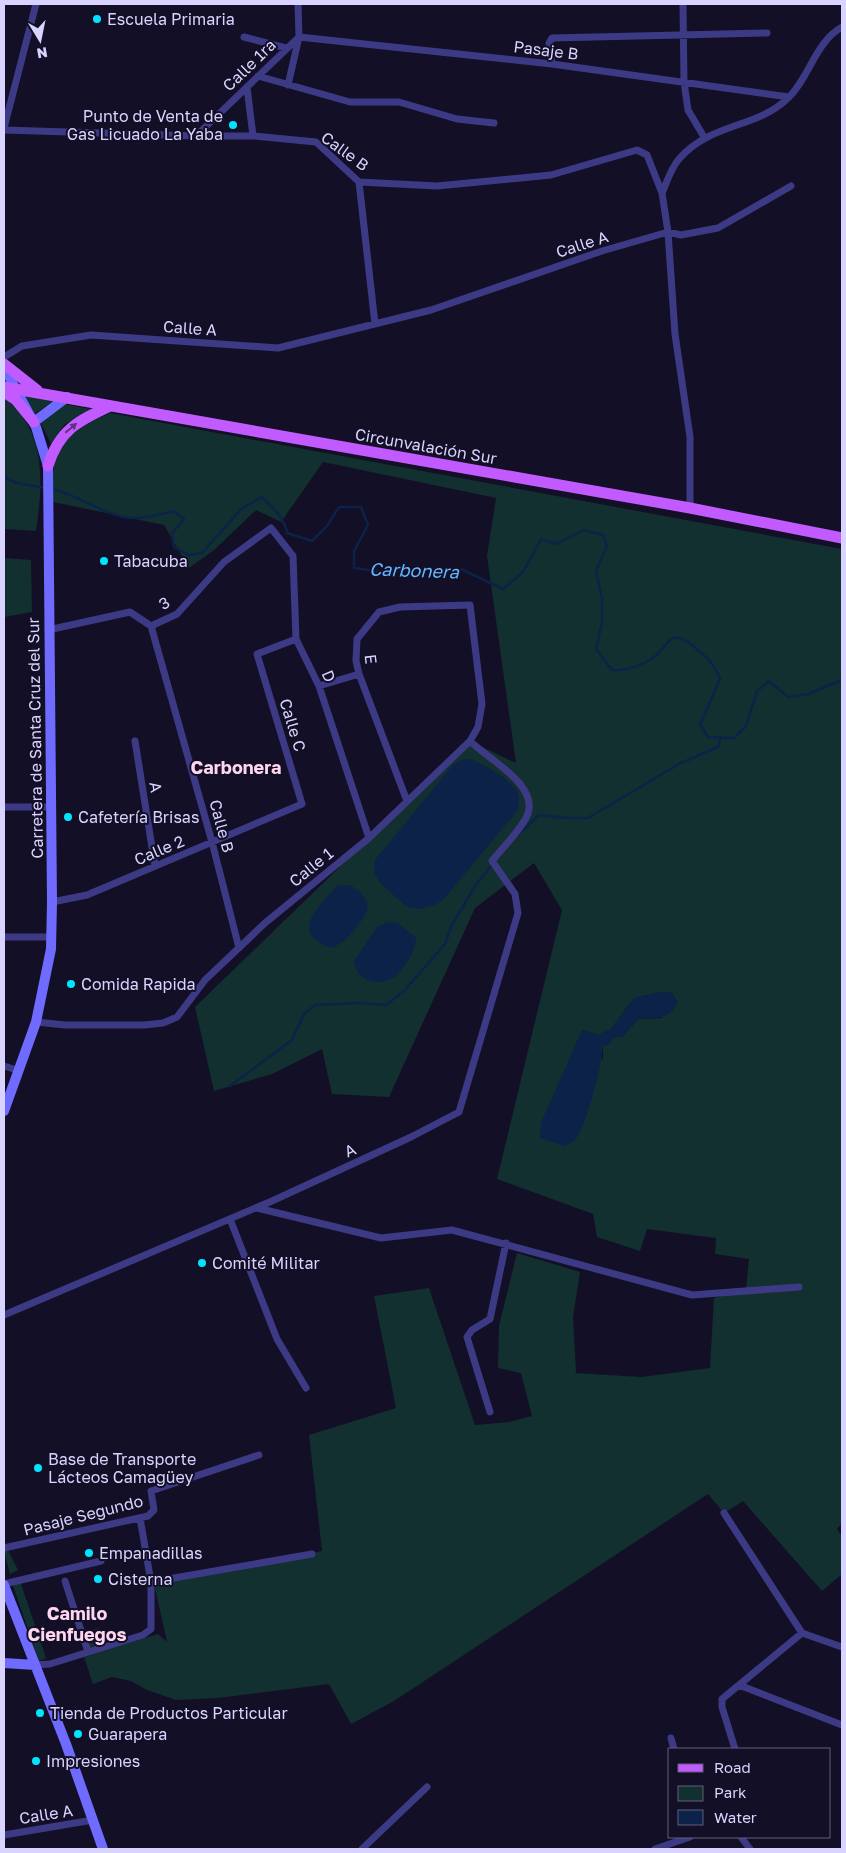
<svg xmlns="http://www.w3.org/2000/svg" width="846" height="1853" font-family="'Golos Text',sans-serif">
  <style>
    .green { fill: #12302f; fill-rule: evenodd }
    .water { fill: #0c2248 }
    .lines { fill: none; stroke-linecap: round; stroke-linejoin: round }
    .stream { stroke: #0c2248; stroke-width: 2.5 }
    .street { stroke: #3d3a85; stroke-width: 7 }
    .secondary { stroke: #6f6bff; stroke-width: 10 }
    .primary { stroke: #c25bff; stroke-width: 11 }
    .oneway { fill: #623188 }
    .poi-dot { fill: #00e5ff; stroke: #130f26; stroke-width: 2 }
    .labels { text-anchor: middle; dominant-baseline: central; stroke-width: 4; stroke-linejoin: round; paint-order: stroke }
    .poi-label { font-size: 16px; fill: #d9d4ff; stroke: #130f26; text-anchor: start }
    .street-label { font-size: 16px; fill: #d9d4ff; stroke: #130f26 }
    .water-label { font-size: 18px; font-style: italic; fill: #62b6ff; stroke: #130f26 }
    .neighbourhood-label { font-size: 18px; font-weight: bold; fill: #ffd6f0; stroke: #130f26 }
  </style>
  <rect width="100%" height="100%" fill="#130f26"/>
  <path class="green" d="M24 395 54 400 35 414Z
    M4 398C47 430 43 483 36 531L4 529Z
    M64 404 90 409 64 425 51 444 40 421Z
    M110 413 842 549V1523L837 1529 842 1536V1574L822 1591 743 1501 724 1513 708 1494 394 1701 351 1724 329 1684 218 1698 176 1700 147 1690 131 1681 112 1677 93 1684 84 1657 158 1634 167 1642 154 1584 322 1551 309 1435 396 1408 374 1296 429 1288 475 1425 509 1422 532 1416 521 1373 498 1368 499 1326 517 1253 580 1272 573 1317 576 1373 641 1377 710 1368 714 1298 746 1289 749 1259 715 1254 716 1238 647 1229 640 1251 597 1237 593 1214 497 1179 562 910 534 863 475 908 389 1097 332 1094 322 1049 272 1074 214 1091 195 1007 470 741 516 763 487 556 496 498 323 462 281 522 256 510 214 550 189 568 164 525 53 502C50 447 61 435 110 413ZM661 992 672 993 677 1002 661 1018 638 1019 623 1036 613 1037 610 1043 603 1046V1060L582 1030 599 1035 611 1029 634 998Z
    M4 558 31 560 32 612 4 617Z
    M8 1550 18 1570 10 1574 4 1552Z
    M20 1581 46 1658 39 1661 12 1583Z
    M99 1628 106 1646 88 1652 82 1634Z"/>
  <path class="water" d="M471 759C483 764 511 780 517 791 520 797 519 804 518 810L443 900 435 905 420 909 407 907 380 883 374 872 375 860 453 765 462 760Z
    M350 885C374 900 371 909 355 929 347 938 342 944 331 948 288 932 319 907 337 886Z
    M388 922 398 923 416 938C417 949 402 974 391 979 375 987 356 979 354 961L378 926Z
    M661 992 672 993 677 1003C670 1020 654 1018 638 1019L623 1036 613 1037 610 1043 603 1046C602 1063 586 1129 575 1140 572 1142 568 1144 565 1146L540 1138 541 1123 582 1030 599 1035 611 1029 634 998Z"/>
  <g class="lines">
    <path class="stream" d="M4 477 17 483 46 488
      M51 489C78 494 109 519 136 518 148 518 162 514 174 511L184 519 172 533 174 547 189 555 202 553 241 509 262 497C272 507 285 518 287 533L312 541 327 526 339 507H361L368 525 354 551V568L377 571 461 569 503 589 523 572 541 539 556 544 584 530 603 535 607 546 596 571 602 599V623L596 649 612 670C625 671 639 666 650 660 671 647 667 622 699 651 710 660 715 666 720 679L700 725 708 737 734 738 746 726 757 691 769 681 788 697 808 694 842 680
      M517 836 539 815 566 818H588L679 764 718 747 721 738
      M230 1086 292 1040 304 1014 315 1005 361 1003 386 1005 404 991 445 944 451 927 475 886 492 865"/>
    <path class="street" d="M683 4 684 82 688 110 704 137
      M244 37 286 48
      M299 37 552 64 789 97
      M552 64 549 43 552 38 767 33
      M258 76 350 102H399L457 119 494 123
      M288 85 299 37 298 4
      M247 87 253 136
      M4 128 36 4
      M4 130 196 136H253L316 142 359 182 437 186 551 175 637 150 647 155 662 193 668 232 675 334 690 437V508
      M196 136 299 37
      M359 182 375 324
      M662 193C667 182 671 168 679 159 710 123 757 128 787 99 809 79 815 42 842 27
      M4 357 22 346 91 335 278 348 431 310 602 251 668 232 681 235 718 228 791 186
      M151 626 212 842 239 948
      M48 630 130 612 151 626 177 614 224 562 271 528 293 556 296 639 319 686 369 838
      M319 686 359 674
      M135 741 155 866
      M4 807H50
      M52 902 87 895 302 804 257 654 296 639
      M4 937H52
      M36 1022 65 1025H144L163 1023 177 1017 205 980 265 923 369 838 470 741 478 727 482 704 470 605 400 607 379 612 357 639 356 661 359 674 407 801
      M4 1066 17 1070
      M257 1208 381 1238 452 1230 692 1295 799 1287
      M230 1219 277 1339 306 1388
      M4 1315 272 1201 411 1137 459 1112 518 913 515 894 492 861C503 847 518 833 526 818 543 787 489 760 470 741
      M490 1412 467 1337 472 1330 490 1319 506 1243
      M724 1513 802 1633 842 1647
      M4 1548 148 1516 154 1510 151 1491 259 1455
      M65 1581 88 1652
      M151 1582 312 1554
      M4 1584 101 1561
      M35 1665 50 1664 143 1635 151 1629V1582L140 1518
      M739 1685 842 1725
      M671 1738 674 1749
      M735 1749 722 1707V1699L802 1633
      M4 1835 93 1820
      M741 1837 750 1849
      M362 1849 427 1787
      M655 1849 690 1837"/>
    <path class="secondary" d="M4 367 36 427 48 466 52 902 51 949 36 1022 4 1111
      M34 422 67 397
      M4 1585 66 1744 103 1849
      M4 1663 35 1665"/>
    <path class="primary" d="M4 364 37 390
      M4 387 690 508 842 538
      M4 392 16 400 34 422
      M48 466C59 430 78 421 110 406"/>
  </g>
  <defs><path id="oneway-solid" d="M-6-.8H1V-3.2L6.5 0L1 3.2V.8H-6Z" transform="scale(1.25)"/></defs>
  <use class="oneway" href="#oneway-solid" transform="translate(71 428) rotate(-40)"/>
  <g class="poi-dot">
    <circle cx="97" cy="19" r="5"/>
    <circle cx="233" cy="125" r="5"/>
    <circle cx="104" cy="561" r="5"/>
    <circle cx="68" cy="817" r="5"/>
    <circle cx="71" cy="984" r="5"/>
    <circle cx="202" cy="1263" r="5"/>
    <circle cx="38" cy="1468" r="5"/>
    <circle cx="89" cy="1553" r="5"/>
    <circle cx="98" cy="1579" r="5"/>
    <circle cx="40" cy="1713" r="5"/>
    <circle cx="78" cy="1734" r="5"/>
    <circle cx="36" cy="1761" r="5"/>
  </g>
  <g class="labels">
    <g class="poi-label">
      <text x="107" y="19">Escuela Primaria</text>
      <text x="223" y="116" text-anchor="end">Punto de Venta de<tspan x="223" dy="18">Gas Licuado La Yaba</tspan></text>
      <text x="114" y="561">Tabacuba</text>
      <text x="78" y="817">Cafetería Brisas</text>
      <text x="81" y="984">Comida Rapida</text>
      <text x="212" y="1263">Comité Militar</text>
      <text x="48" y="1459">Base de Transporte<tspan x="48" dy="18">Lácteos Camagüey</tspan></text>
      <text x="99" y="1553">Empanadillas</text>
      <text x="108" y="1579">Cisterna</text>
      <text x="50" y="1713">Tienda de Productos Particular</text>
      <text x="88" y="1734">Guarapera</text>
      <text x="46" y="1761">Impresiones</text>
    </g>
    <g class="street-label">
      <text transform="translate(546 50) rotate(7)">Pasaje B</text>
      <text transform="translate(249 65) rotate(-44)">Calle 1ra</text>
      <text transform="translate(345 151) rotate(36)">Calle B</text>
      <text transform="translate(582 244) rotate(-18)">Calle A</text>
      <text transform="translate(190 328) rotate(4)">Calle A</text>
      <text transform="translate(426 446) rotate(10)">Circunvalación Sur</text>
      <text transform="translate(164 603) rotate(-32)">3</text>
      <text transform="translate(371 659) rotate(83)">E</text>
      <text transform="translate(329 676) rotate(67)">D</text>
      <text transform="translate(293 725) rotate(73)">Calle C</text>
      <text transform="translate(35 738) rotate(-91)">Carretera de Santa Cruz del Sur</text>
      <text transform="translate(156 787) rotate(81)">A</text>
      <text transform="translate(222 826) rotate(75)">Calle B</text>
      <text transform="translate(159 850) rotate(-23)">Calle 2</text>
      <text transform="translate(311 867) rotate(-39)">Calle 1</text>
      <text transform="translate(350 1150) rotate(-24)">A</text>
      <text transform="translate(83 1515) rotate(-14)">Pasaje Segundo</text>
      <text transform="translate(46 1814) rotate(-9)">Calle A</text>
    </g>
    <g class="water-label">
      <text transform="translate(414 570) rotate(2)">Carbonera</text>
    </g>
    <g class="neighbourhood-label">
      <text x="236" y="767">Carbonera</text>
      <text x="77" y="1613">Camilo<tspan x="77" dy="21">Cienfuegos</tspan></text>
    </g>
  </g>
  <rect width="846" height="1853" fill="none" stroke="#d9d4ff" stroke-width="10"/>
  <rect x="668" y="1748" width="162" height="90" fill="#130f26" stroke="#625e7d"/>
  <rect x="678" y="1764" width="25" height="8" fill="#c25bff" stroke="#625e7d"/>
  <text x="714" y="1773" font-size="15" fill="#d9d4ff">Road</text>
  <rect x="678" y="1786" width="25" height="15" fill="#12302f" stroke="#625e7d"/>
  <text x="714" y="1798" font-size="15" fill="#d9d4ff">Park</text>
  <rect x="678" y="1810" width="25" height="15" fill="#0c2248" stroke="#625e7d"/>
  <text x="714" y="1823" font-size="15" fill="#d9d4ff">Water</text>
  <g transform="translate(40 40) rotate(170)" stroke="#130f26" stroke-width="4" paint-order="stroke">
  <path d="M0-4L9 19L0 12L-9 19Z" fill="#d9d4ff"/>
  <text y="-8" font-size="14" font-weight="bold" text-anchor="middle" fill="#d9d4ff">N</text>
  </g>
</svg>
